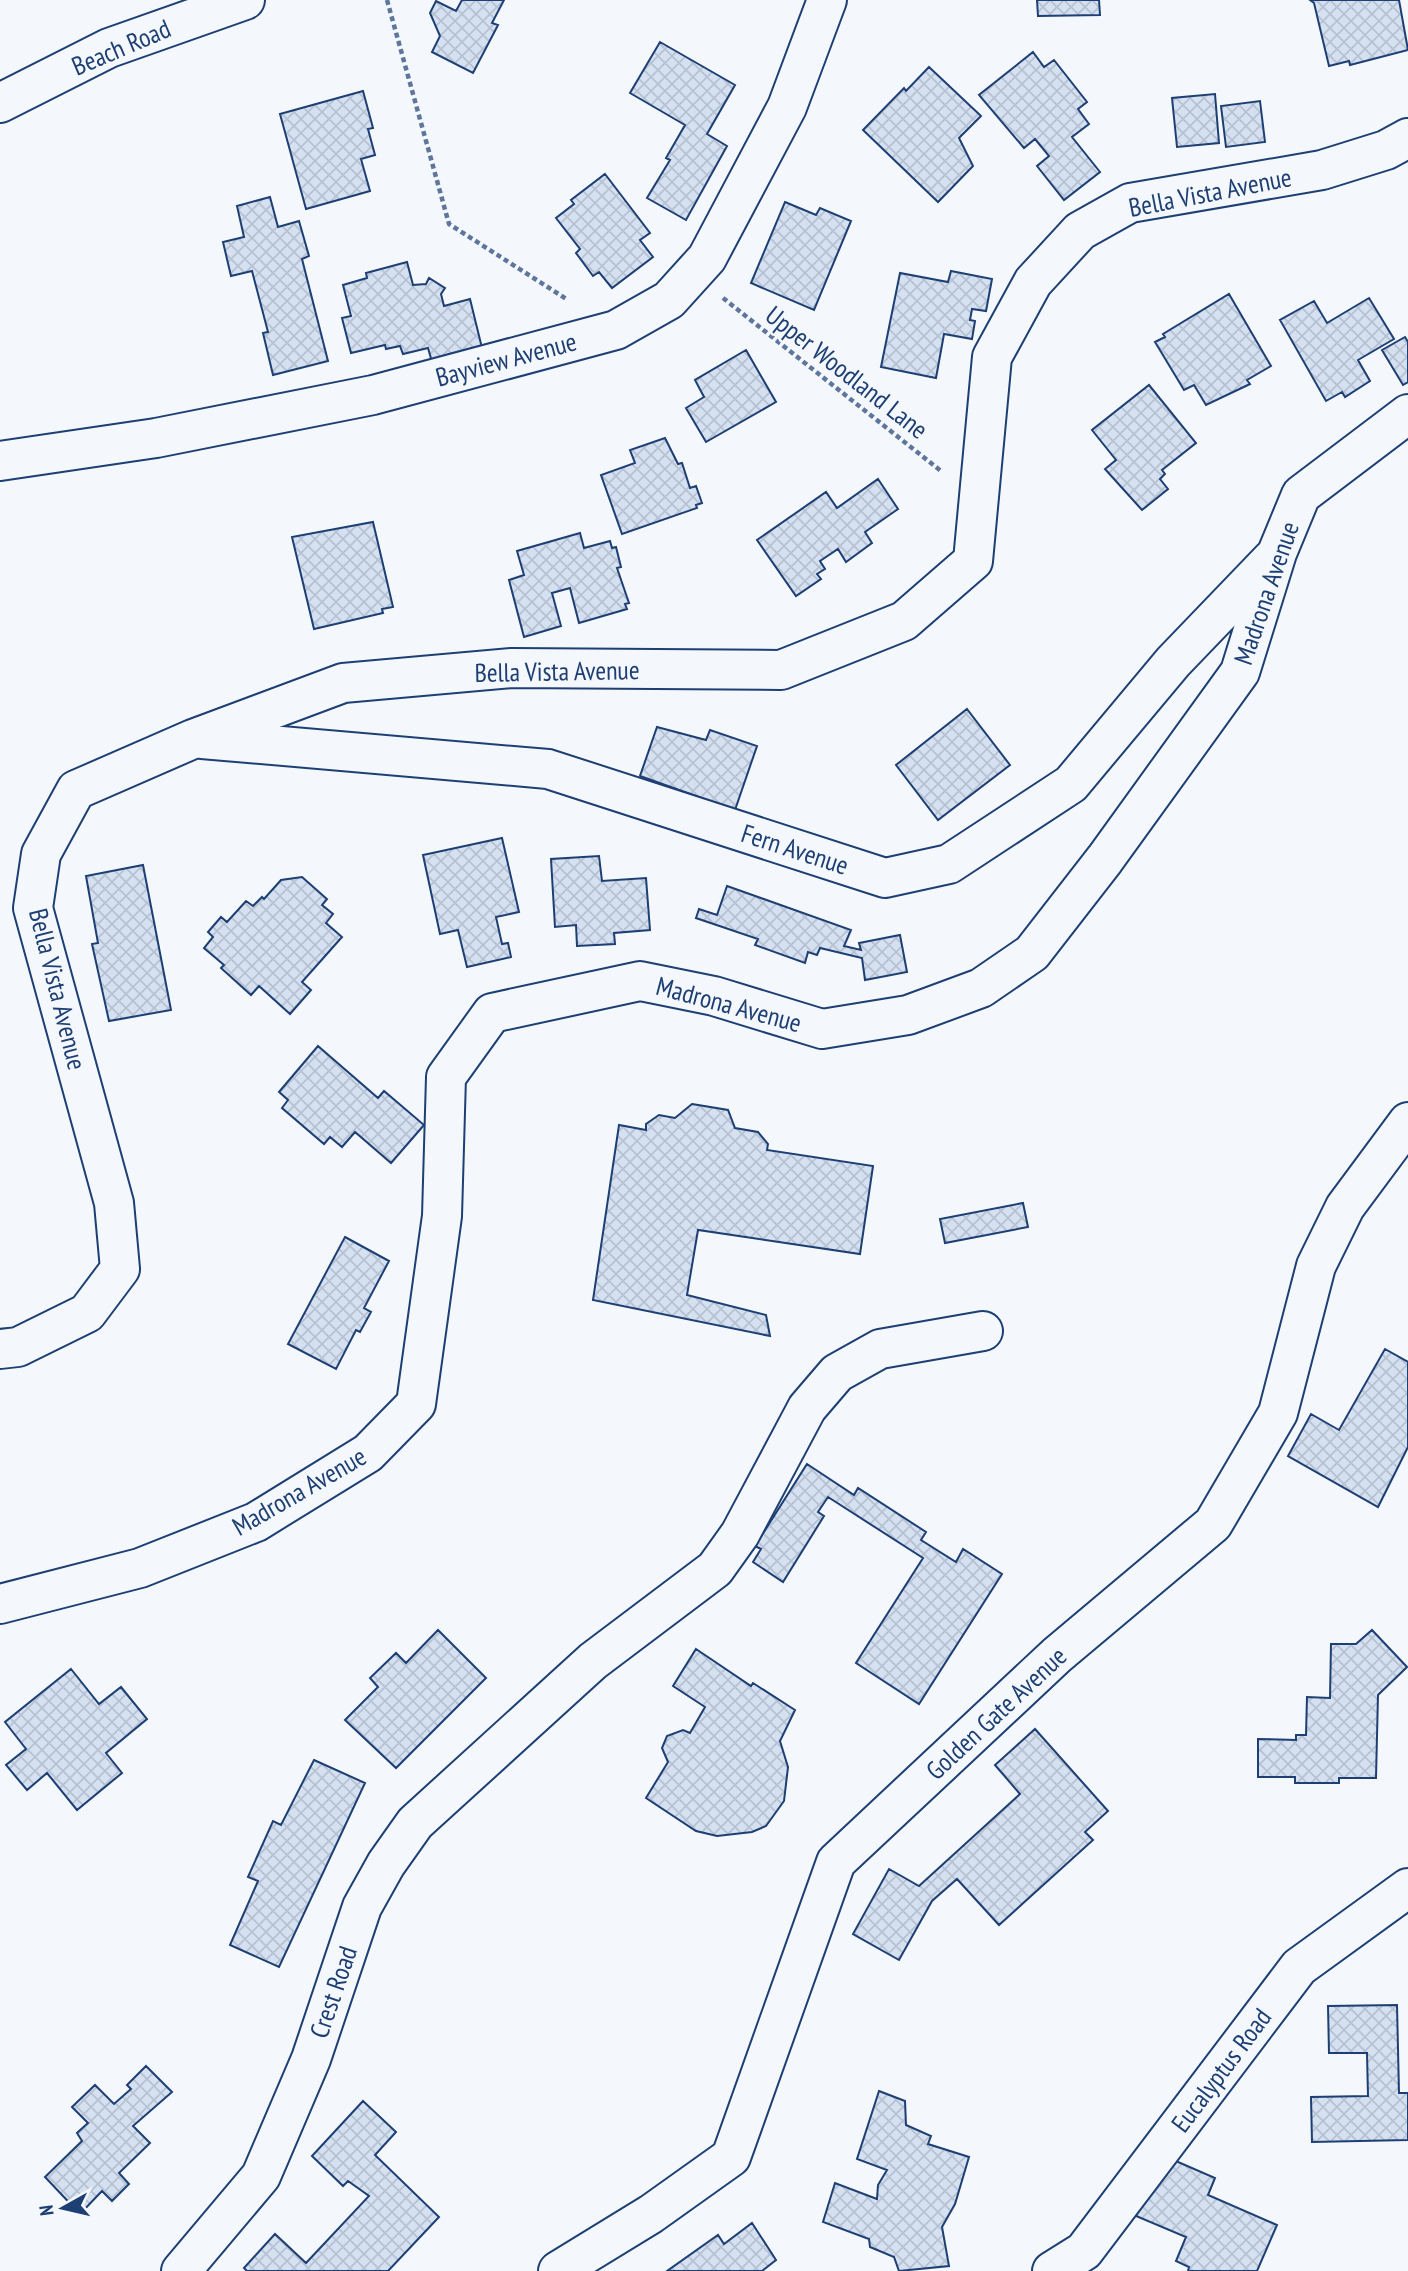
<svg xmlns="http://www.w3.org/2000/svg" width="1408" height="2271" font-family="'PT Sans Narrow',sans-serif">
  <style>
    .building { fill: url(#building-cross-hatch); stroke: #1d3f73; stroke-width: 2 }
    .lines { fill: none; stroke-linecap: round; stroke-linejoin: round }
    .minor-casing { stroke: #1d3f73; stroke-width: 42 }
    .path { stroke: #5e769c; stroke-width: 4.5; stroke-dasharray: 5 3.5; stroke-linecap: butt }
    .minor { stroke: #f4f7fb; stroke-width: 38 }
    .labels { text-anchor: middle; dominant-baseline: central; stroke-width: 5; stroke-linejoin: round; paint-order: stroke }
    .street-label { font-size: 26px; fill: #1d3f73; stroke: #f4f7fb }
  </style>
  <defs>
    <pattern id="building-cross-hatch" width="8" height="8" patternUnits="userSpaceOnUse" patternTransform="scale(1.75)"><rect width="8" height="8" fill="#d5e0f0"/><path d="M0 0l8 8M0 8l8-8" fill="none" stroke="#b6c1d1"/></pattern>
  </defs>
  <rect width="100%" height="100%" fill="#f4f7fb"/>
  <path class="building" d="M462 0H504L492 23 498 25 473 73 432 52 440 36 430 13 436 1 456 11Z
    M1037 0H1099L1100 15 1038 16Z
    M1310 0H1399L1408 50 1350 65 1349 61 1329 66 1314 3Z
    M660 42 735 85 707 134 727 146 686 220 647 198 670 160 666 158 685 125 630 93Z
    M1033 52 1044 67 1054 60 1087 102 1078 109 1089 124 1072 137 1100 172 1064 200 1037 166 1049 156 1035 139 1024 148 979 95Z
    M929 67 981 116 959 138 973 166 938 202 863 130 904 88 906 91Z
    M363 91 373 128 368 129 375 155 361 159 370 191 306 209 280 114Z
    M1215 94 1219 143 1177 147 1172 98Z
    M1260 101 1265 142 1226 147 1221 106Z
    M605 174 650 233 640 240 653 257 612 288 599 272 593 276 576 253 580 249 556 218 574 204 571 200Z
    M270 197 278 227 299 221 309 256 302 259 328 361 273 375 263 333 268 332 252 271 231 276 223 242 244 237 237 206Z
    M785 202 816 215 820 208 851 221 814 310 751 283Z
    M407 262 413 285 426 284 429 278 445 288 441 294 444 306 470 299 482 348 432 362 428 348 403 354 400 346 386 349 385 345 351 353 342 318 351 316 343 285 367 278 366 273Z
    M951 271 992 279 986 311 972 309 970 320 975 321 972 339 944 334 936 378 881 367 900 273 948 282Z
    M1229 294 1271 366 1247 380 1250 384 1206 405 1194 385 1184 390 1155 342 1165 337 1163 334Z
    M1369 298 1394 339 1358 360 1370 381 1345 397 1342 392 1326 401 1280 320 1314 301 1327 323Z
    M1405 337 1408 342V382L1403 385 1382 350Z
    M746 350 776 402 706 442 686 408 704 397 695 380Z
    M1149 385 1196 443 1162 470 1165 474 1160 479 1168 489 1142 510 1105 469 1116 460 1092 430Z
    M665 438 678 464 682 463 690 488 696 486 702 503 696 505 697 508 622 534 601 475 635 463 630 450Z
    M878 479 898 509 865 532 872 543 846 562 838 549 820 561 825 569 817 574 821 579 796 596 757 540 826 492 837 508Z
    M373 522 393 607 382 609 383 613 314 629 292 537Z
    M580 533 584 548 610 541 612 548 616 547 621 567 617 568 629 603 625 604 627 609 579 623 570 588 552 593 561 626 524 637 509 580 524 575 517 551Z
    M967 709 1010 765 938 820 896 765Z
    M657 727 706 740 710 730 757 746 735 810 640 776Z
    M502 838 519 912 496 917 502 944 508 943 511 957 467 967 458 930 440 934 423 855Z
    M599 856 602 881 646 878 650 930 614 933 615 944 577 946 576 925 555 927 551 859Z
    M143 865 171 1010 109 1021 92 944 98 943 86 876Z
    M302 877 327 899 322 905 333 914 326 923 342 937 302 982 311 990 290 1014 259 986 251 995 221 968 224 965 204 948 213 937 208 932 221 917 227 922 246 901 253 906 262 897 264 899 281 880Z
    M727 886 851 930 844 946 861 950 859 943 900 935 907 972 865 980 862 958 820 948 817 955 808 952 805 963 755 945 758 939 696 918 699 909 717 915Z
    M318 1046 378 1098 384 1091 424 1125 391 1163 355 1132 342 1147 330 1137 324 1144 282 1108 288 1100 279 1092Z
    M692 1104 728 1110 735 1128 758 1132 768 1144 767 1150 873 1166 860 1254 698 1230 687 1295 766 1315 770 1336 593 1300 619 1125 646 1130V1124L659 1115 675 1118Z
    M1023 1203 1028 1227 945 1243 940 1219Z
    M345 1237 389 1261 364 1308 371 1312 360 1332 356 1330 336 1369 288 1344Z
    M1385 1349 1408 1362V1447L1378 1507 1288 1456 1311 1414 1339 1430Z
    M807 1464 854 1495 858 1488 926 1532 921 1540 956 1562 963 1549 1002 1574 919 1704 856 1663 923 1558 828 1497 818 1512 824 1516 783 1582 753 1562 761 1549 755 1546Z
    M438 1630 486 1678 396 1768 345 1720 378 1687 370 1678 396 1653 406 1663Z
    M1372 1630 1407 1667 1378 1695 1376 1778H1339V1783H1295V1777H1258V1739L1296 1740V1735H1306L1307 1697 1330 1698 1331 1644H1356Z
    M696 1649 751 1686 753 1683 795 1710 780 1741 788 1767 784 1801 766 1826 752 1832 717 1836 696 1831 646 1798 668 1762 662 1748 667 1736 683 1730 690 1733 705 1707 673 1686Z
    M71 1669 99 1704 121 1687 147 1719 106 1753 122 1773 77 1810 47 1773 27 1790 6 1765 26 1749 5 1722Z
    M1035 1729 1108 1811 1085 1832 1093 1840 999 1925 957 1879 932 1901 899 1960 853 1934 889 1869 919 1886 1020 1794 995 1765Z
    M314 1760 365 1783 279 1967 230 1945 258 1881 248 1877 273 1821 281 1825Z
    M1397 2005 1399 2093H1408V2140L1312 2142 1311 2097 1368 2096 1367 2053H1329L1328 2006Z
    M146 2066 172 2092 133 2126 150 2143 119 2173 129 2184 112 2201 102 2191 80 2214 45 2177 82 2141 77 2133 88 2123 72 2107 95 2085 114 2104 131 2089 127 2085Z
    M879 2091 905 2101 906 2125 931 2136 928 2144 969 2157 955 2204 942 2227 949 2266 899 2271 894 2257 870 2247 869 2239 823 2222 835 2183 877 2199 878 2185 887 2170 857 2159Z
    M363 2101 396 2132 375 2155 439 2217 388 2271H247L244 2268 275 2234 306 2263 369 2196 348 2181 343 2186 312 2156Z
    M1162 2155 1215 2178 1208 2195 1277 2225 1257 2271H1188L1189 2267 1176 2261 1186 2237 1136 2216Z
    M752 2223 776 2260 762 2271H667L718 2235 724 2244Z"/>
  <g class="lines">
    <g class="minor-casing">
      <path id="minor" d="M0 103 109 48 245 0
        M0 461 156 438 373 395 616 330 669 300 707 258 787 107 827 0
        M202 739 548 769 885 878 949 864 1071 784 1173 662 1272 559
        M0 1349 18 1347 87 1313 120 1269 114 1203 33 908 41 854 76 790 193 739 343 683 512 668 781 670 904 621 973 561 992 357 1033 282 1080 231 1130 203 1322 170 1386 150 1408 138
        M0 1604 140 1568 256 1522 368 1453 416 1404 442 1216 446 1077 492 1013 640 981 714 996 822 1029 908 1015 981 988 1032 953 1105 859 1240 672 1277 553 1301 495 1408 414
        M181 2271 261 2176 311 2059 362 1907 386 1864 415 1823 593 1661 715 1569 740 1534 807 1408 837 1373 880 1349 983 1331
        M558 2271 651 2214 731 2157 836 1862 1057 1655 1213 1524 1278 1413 1316 1266 1345 1207 1408 1122
        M1052 2271 1084 2251 1299 1967 1408 1888"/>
    </g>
    <path class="path" d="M387 0 449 224 568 300
      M723 298 941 471"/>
    <use href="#minor" class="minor"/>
  </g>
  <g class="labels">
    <g class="street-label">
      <text transform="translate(121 47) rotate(-23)">Beach Road</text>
      <text transform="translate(1210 192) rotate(-11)">Bella Vista Avenue</text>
      <text transform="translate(506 359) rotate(-15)">Bayview Avenue</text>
      <text transform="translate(847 372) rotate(38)">Upper Woodland Lane</text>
      <text transform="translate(1266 593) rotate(-71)">Madrona Avenue</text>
      <text transform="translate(557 671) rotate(-1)">Bella Vista Avenue</text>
      <text transform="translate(795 849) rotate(18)">Fern Avenue</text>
      <text transform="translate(58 989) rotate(76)">Bella Vista Avenue</text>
      <text transform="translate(729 1004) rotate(15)">Madrona Avenue</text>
      <text transform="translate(299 1491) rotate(-30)">Madrona Avenue</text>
      <text transform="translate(996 1713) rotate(-43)">Golden Gate Avenue</text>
      <text transform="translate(333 1992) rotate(-71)">Crest Road</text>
      <text transform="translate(1221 2070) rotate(-53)">Eucalyptus Road</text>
    </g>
  </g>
  <g transform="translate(63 2208) rotate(262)" stroke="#f4f7fb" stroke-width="5" paint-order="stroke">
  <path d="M0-5L12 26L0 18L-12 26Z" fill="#1d3f73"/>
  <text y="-10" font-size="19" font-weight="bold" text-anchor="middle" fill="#1d3f73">N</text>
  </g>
</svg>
